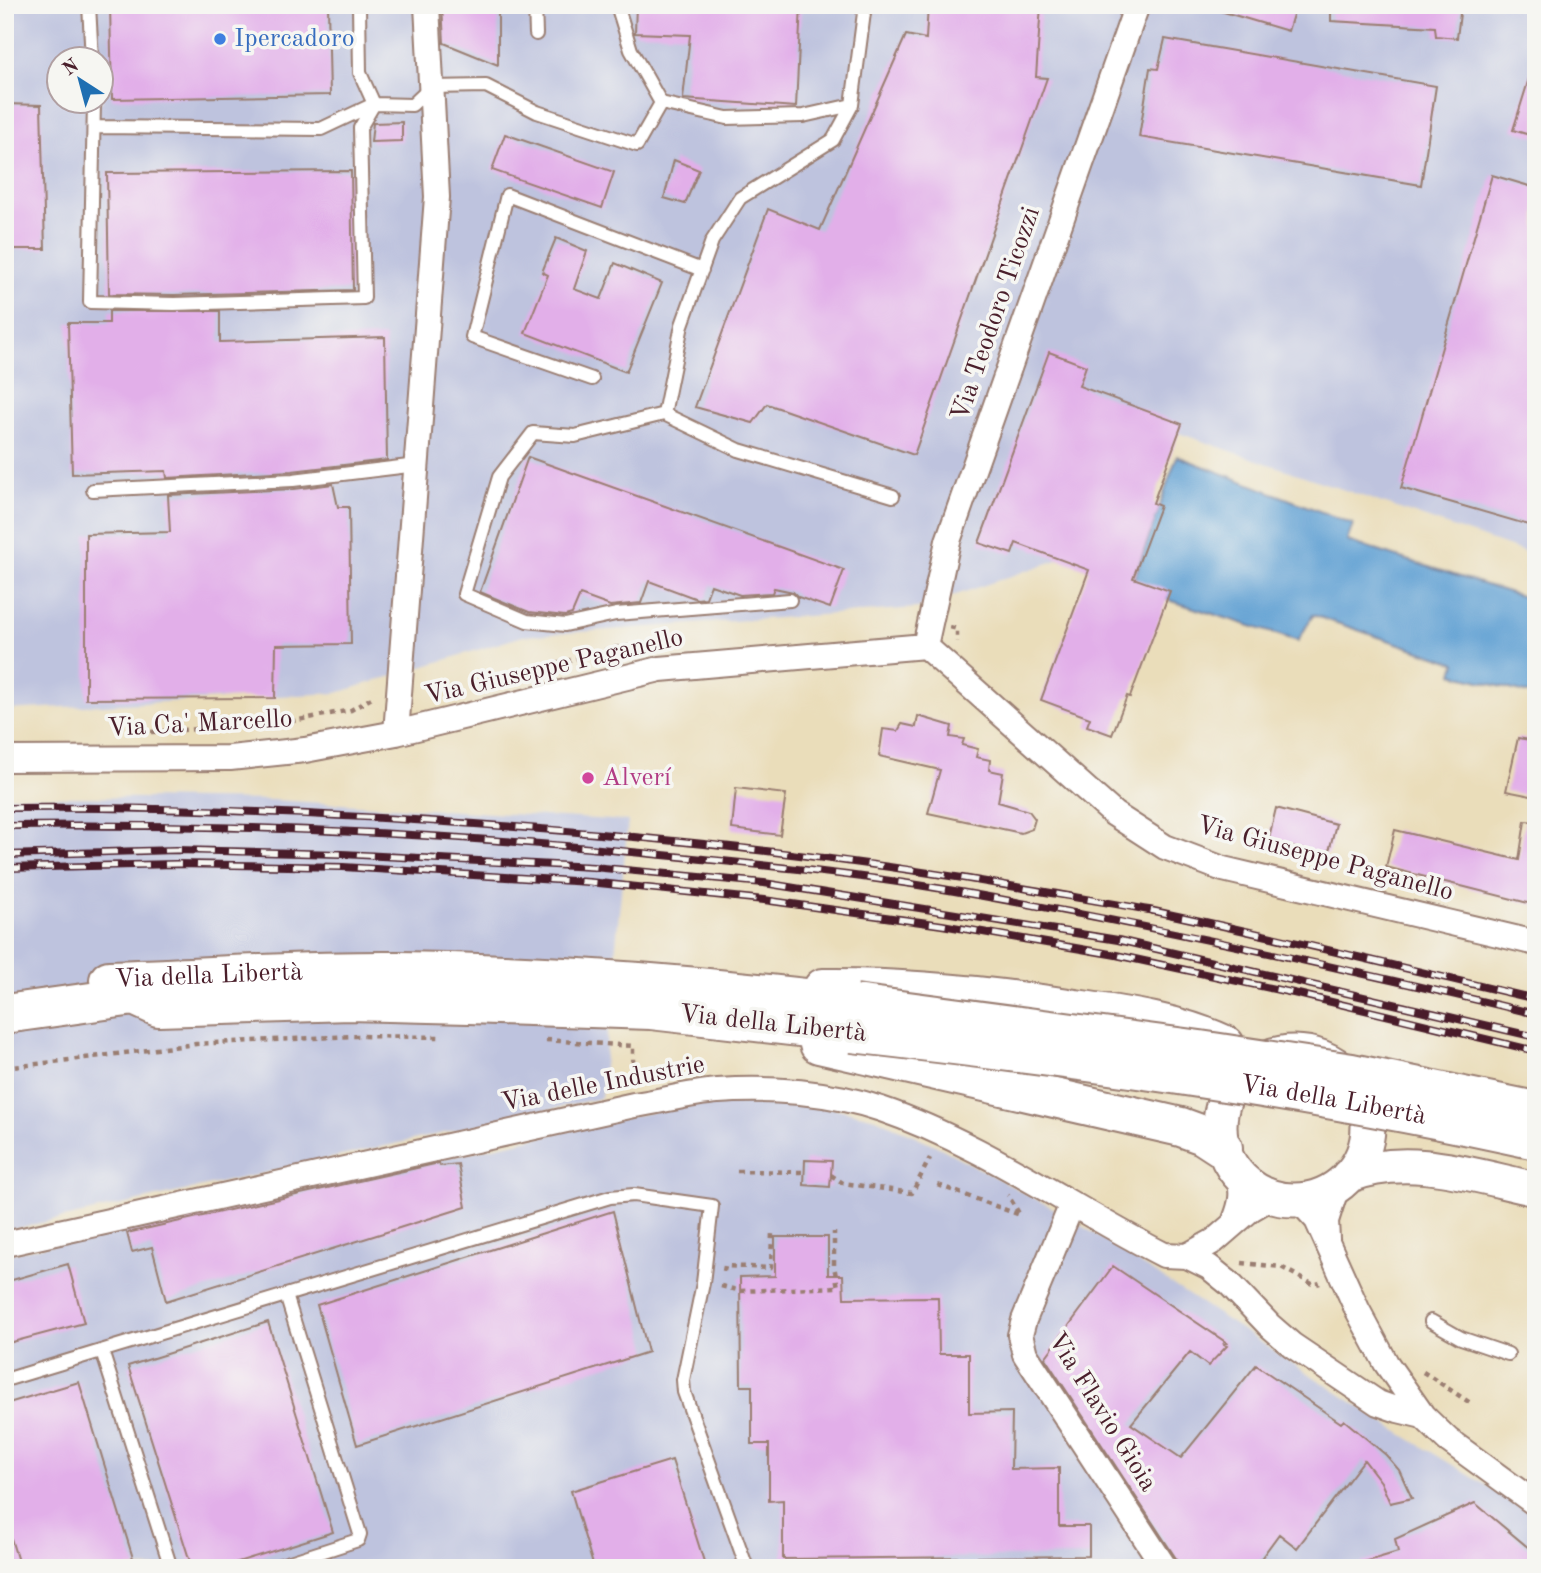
<svg xmlns="http://www.w3.org/2000/svg" width="1541" height="1573" font-family="'Old Standard TT',serif">
  <style>
    .industrial { fill: #bec3de; fill-rule: evenodd }
    .water { fill: #60a0d3; stroke: #55607f; stroke-width: 2 }
    .building { fill: #e2afe9 }
    .lines { fill: none; stroke-linecap: round; stroke-linejoin: round }
    .lane-casing { stroke: #9a7e72; stroke-width: 16 }
    .street-casing { stroke: #9a7e72; stroke-width: 28 }
    .secondary-casing { stroke: #9a7e72; stroke-width: 37 }
    .highway-casing { stroke: #9a7e72; stroke-width: 42 }
    .path { stroke: #9a7e72; stroke-width: 4.5; stroke-dasharray: 5 5; stroke-linecap: butt }
    .lane { stroke: #fff; stroke-width: 12 }
    .street { stroke: #fff; stroke-width: 24 }
    .secondary { stroke: #fff; stroke-width: 33 }
    .highway { stroke: #fff; stroke-width: 38 }
    .rail-casing { stroke: #4a1f2b; stroke-width: 8 }
    .rail { stroke: #f6f6f2; stroke-width: 5; stroke-dasharray: 16; stroke-linecap: butt }
    .highway-bridge-casing { stroke: #9a7e72; stroke-width: 42; stroke-linecap: butt }
    .highway-bridge { stroke: #fff; stroke-width: 38 }
    .shop-dot { fill: #3f7fe0; stroke: #f6f6f2; stroke-width: 2.5 }
    .hotel-dot { fill: #d1479c; stroke: #f6f6f2; stroke-width: 2.5 }
    .labels { text-anchor: middle; dominant-baseline: central; stroke-width: 7; stroke-linejoin: round; paint-order: stroke }
    .shop-label { font-size: 26px; fill: #366cbe; stroke: #f6f6f2; text-anchor: start }
    .street-label { font-size: 26px; fill: #4a1f2b; stroke: #f6f6f2 }
    .hotel-label { font-size: 26px; fill: #b23c85; stroke: #f6f6f2; text-anchor: start }
  </style>
  <rect width="100%" height="100%" fill="#f6f6f2"/>
  <filter id="ink" filterUnits="userSpaceOnUse"><feTurbulence type="fractalNoise" baseFrequency=".0143" numOctaves="2"/><feDisplacementMap in="SourceGraphic" scale="14" xChannelSelector="R" yChannelSelector="G"/><feConvolveMatrix kernelMatrix="1 2 1 2 8 2 1 2 1" color-interpolation-filters="sRGB"/></filter>
  <filter id="wash" filterUnits="userSpaceOnUse"><feTurbulence type="fractalNoise" baseFrequency=".00686" numOctaves="4" result="noise"/><feDisplacementMap in="SourceGraphic" scale="28" xChannelSelector="R" yChannelSelector="G"/><feGaussianBlur stdDeviation="1.57" result="paint"/><feColorMatrix in="noise" values="0 0 0 0 0 0 0 0 0 0 0 0 0 0 0 0 0 1.4 0 .05"/><feComposite in="paint" operator="in"/></filter>
  <g filter="url(#wash)">
    <rect width="100%" height="100%" fill="#eaddba"/>
    <path class="industrial" d="M5 5H1536V556L1173 431 1127 536 918 608 523 636 337 693 5 710ZM60 60H102V102H60Z
      M5 796 273 800 628 821 601 1098 5 1231Z
      M719 1101H775L825 1106 876 1118 935 1145 1064 1214 1392 1428 1536 1516V1568H5V1255L670 1108Z"/>
    <path class="water" d="M1177 456 1353 524 1347 541 1536 601V696L1453 674 1456 663 1313 615 1298 641 1131 588Z"/>
    <g id="blocks">
      <path class="building" d="M110 5H328L330 95 112 99Z
        M442 5H498V65L444 43Z
        M636 5H801L796 107 683 99 690 35 635 33Z
        M928 5H1041L1036 77 1047 78 914 455 767 404 753 423 695 407 768 209 820 230 906 35 926 39Z
        M1218 5H1296L1288 31 1217 10Z
        M1331 5H1461L1457 38 1436 36 1435 27 1331 21Z
        M1165 39 1436 86 1421 185 1139 137 1150 68 1158 69Z
        M1531 72H1536V137L1513 130Z
        M5 104 41 105 45 249H5Z
        M402 122V141L371 142 373 123Z
        M505 134 614 172 602 208 492 170Z
        M674 160 699 170 685 204 664 198Z
        M351 171 353 290 174 295 109 294 107 173Z
        M1492 175 1536 188V313L1531 331 1536 332V527L1401 488Z
        M556 238 587 251 574 289 601 299 615 263 662 283 626 372 525 333 548 275 542 272Z
        M109 311H220V342L385 337 387 460 292 471 167 478 166 471 72 474 68 323H109Z
        M1049 352 1086 366 1079 386 1182 424 1153 503 1160 506 1133 578 1170 591 1130 697 1127 696 1112 735 1087 726 1090 718 1041 700 1089 570 1016 543 1012 554 979 543Z
        M528 457 844 570 830 608 798 597 793 592 774 588 772 593 740 595 711 585 706 598 697 599 649 581 641 603 610 606 580 595 572 614 565 616 529 612 480 592Z
        M333 484 338 507H349L351 644 276 645 275 698 86 699V534L170 532 168 495 294 489Z
        M918 716 952 726 950 737 964 739 962 745 978 749 976 757 990 760 989 770 1003 773 998 802 1029 811 1035 819 1032 829 1021 833 928 813 940 770 879 756 883 729 898 731 902 724 916 727Z
        M1518 738 1536 741V797L1506 791Z
        M736 788 786 794 780 835 732 829Z
        M1276 808 1336 824 1328 855 1268 842Z
        M1525 821 1536 822V905L1386 867 1395 830 1519 860Z
        M805 1160 832 1161 830 1187 804 1185Z
        M439 1163 440 1166 458 1164 466 1207 166 1301 152 1247 132 1252 127 1233Z
        M613 1211 648 1352 357 1445 317 1305Z
        M775 1237H828V1275H843L844 1298 938 1297 939 1354H969V1413L1012 1412 1011 1469 1059 1468V1526H1089V1556L783 1559V1500L769 1501V1444H752V1386H741L740 1277 775 1276Z
        M68 1264 84 1323 5 1344V1282Z
        M1113 1266 1227 1343 1224 1344 1227 1346 1208 1366 1190 1352 1131 1424 1181 1458 1256 1365 1341 1423 1344 1420 1386 1455 1399 1470 1412 1498 1390 1503 1381 1482 1364 1460 1297 1548 1279 1534 1254 1568H1180L1177 1560 1045 1358Z
        M268 1322 333 1532 219 1568H192L128 1366Z
        M79 1382 136 1568H20L5 1519V1404Z
        M672 1460 706 1568H594L571 1491Z
        M1475 1503 1536 1554V1568H1361V1563L1398 1552 1395 1539Z"/>
    </g>
  </g>
  <g filter="url(#ink)">
    <use href="#blocks" fill-opacity="0" stroke="#9a7e72" stroke-width="2"/>
    <g class="lines">
      <g class="lane-casing">
        <path id="lane" d="M89 5 92 60
          M359 5 360 73 374 104
          M535 5 536 34
          M94 102 90 302 174 304 364 298 360 128 374 104
          M661 103 727 118 803 116 852 105 865 5
          M852 105 833 140 740 198 712 241 682 325 664 414 739 450 893 496
          M95 127 321 129 374 104 412 105 431 87 486 86 537 112 637 145 661 103 631 50 617 5
          M592 379 472 337 507 195 702 270
          M664 414 575 436 533 433 499 477 464 594 527 621 565 625 616 614 790 600
          M93 490 293 480 417 465
          M1431 1321 1461 1338 1508 1354
          M102 1351 171 1568
          M5 1380 610 1197 634 1195 712 1206 703 1283 683 1380 684 1392 747 1568
          M271 1568 358 1540 360 1534 286 1295"/>
      </g>
      <g class="street-casing">
        <path id="street" d="M925 646 948 541 1137 5
          M396 733 437 197 427 5
          M5 759 230 758 305 750 396 733 660 669 925 646 1114 814 1165 847 1223 869 1536 943
          M1292 1200 1306 1208 1317 1220 1357 1309 1386 1363 1423 1416 1448 1440 1536 1504
          M1072 1204 1024 1320 1020 1335 1025 1354 1165 1568
          M1235 1220C1242 1203 1243 1193 1239 1175
          M1327 1239 1326 1221 1337 1186
          M5 1244 634 1105C662 1101 690 1093 718 1091 770 1087 831 1092 881 1109 981 1143 1070 1207 1164 1255L1187 1256 1209 1267 1230 1284 1269 1325 1292 1345 1378 1403 1398 1410 1423 1416
          M1187 1256 1214 1241 1251 1209 1263 1202 1279 1198"/>
      </g>
      <g class="secondary-casing">
        <path id="secondary" d="M1220 1126a74 74 0 1 1 148 0a74 74 0 1 1-148 0Z
          M1348 1176C1408 1152 1475 1176 1536 1189"/>
      </g>
      <g class="highway-casing">
        <g id="highway">
          <path id="s1" d="M109 980C206 977 303 970 400 971 553 973 704 985 855 1004"/>
          <path d="M823 988C907 987 992 996 1075 1009 1126 1016 1178 1023 1225 1045"/>
          <path d="M5 1014 134 996 158 1007 349 1001 469 1004 651 1010 852 1033"/>
          <path d="M819 1044 1181 1127 1203 1135 1223 1148"/>
        </g>
      </g>
      <path class="path" d="M950 627 957 629V642
        M489 683 613 648 651 644
        M151 732 277 724 351 710 375 696
        M546 1040 633 1046V1084
        M5 1068 196 1044 353 1036 440 1037
        M737 1171 805 1172
        M831 1175 843 1183 912 1193 930 1158
        M938 1185 1020 1215 1008 1195
        M1242 1263 1281 1267 1314 1285 1320 1283
        M724 1271 725 1266 771 1268 772 1232
        M721 1286 741 1291 838 1287 834 1266V1232
        M1423 1372 1472 1404"/>
      <use href="#lane" class="lane"/>
      <use href="#street" class="street"/>
      <use href="#secondary" class="secondary"/>
      <use href="#highway" class="highway"/>
      <g class="rail-casing">
        <path id="rail" d="M5 808C171 806 337 814 502 826 681 839 858 859 1034 890 1073 897 1111 903 1149 910 1279 937 1407 969 1536 999
          M5 826C228 823 451 833 673 856 763 865 853 874 943 889 1142 923 1339 967 1536 1014
          M5 855 176 850 342 854 593 867 764 883 1118 940 1536 1037
          M5 868 176 864 343 867 589 882 764 900 942 925 1116 955 1298 994 1536 1051"/>
      </g>
      <use href="#rail" class="rail"/>
      <g class="highway-bridge-casing">
        <g id="highway-bridge">
          <path d="M855 1004 1200 1050 1352 1073 1536 1111"/>
          <path id="s2" d="M852 1033C1081 1059 1311 1090 1536 1140"/>
        </g>
      </g>
      <use href="#highway-bridge" class="highway-bridge"/>
    </g>
  </g>
  <circle class="shop-dot" cx="220" cy="39" r="7"/>
  <circle class="hotel-dot" cx="588" cy="778" r="7"/>
  <g class="labels">
    <g class="shop-label">
      <text x="234" y="39">Ipercadoro</text>
    </g>
    <g class="street-label">
      <text transform="translate(996 314) rotate(-71)">Via Teodoro Ticozzi</text>
      <text transform="translate(554 667) rotate(-13)">Via Giuseppe Paganello</text>
      <text transform="translate(200 724) rotate(-3)">Via Ca' Marcello</text>
      <text transform="translate(1325 859) rotate(15)">Via Giuseppe Paganello</text>
      <text stroke="none"><textPath href="#s1" startOffset="100">Via della Libertà</textPath></text>
      <text transform="translate(773 1024) rotate(6)">Via della Libertà</text>
      <text transform="translate(603 1084) rotate(-11)">Via delle Industrie</text>
      <text stroke="none"><textPath href="#s2" startOffset="486">Via della Libertà</textPath></text>
      <text transform="translate(1102 1412) rotate(58)">Via Flavio Gioia</text>
    </g>
    <g class="hotel-label">
      <text x="602" y="778">Alverí</text>
    </g>
  </g>
  <rect width="1541" height="1573" fill="none" stroke="#f6f6f2" stroke-width="28"/>
  <g transform="translate(80 80) rotate(324)"><circle r="33" fill="#f6f6f2" stroke="#b1a0a2" stroke-width="2"/>
  <path d="M0-5L12 26L0 18L-12 26Z" fill="#1f6fb2"/>
  <text y="-10" font-size="19" font-weight="bold" text-anchor="middle" fill="#4a1f2b">N</text>
  </g>
</svg>
